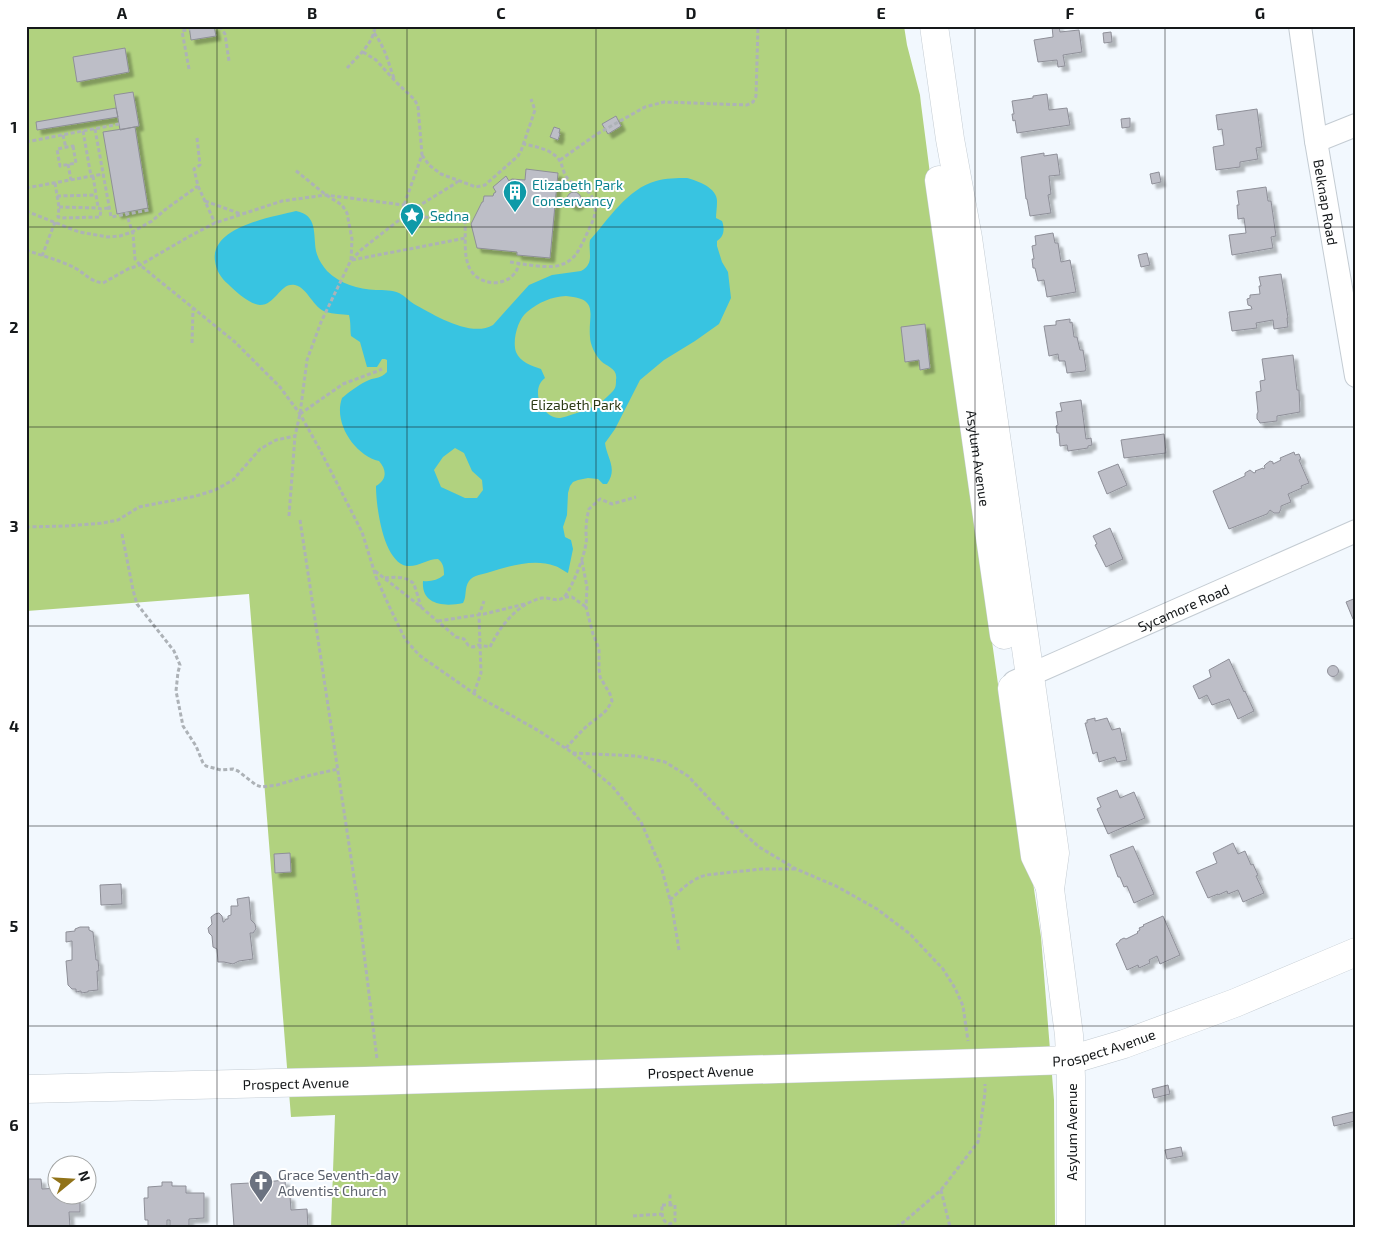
<svg xmlns="http://www.w3.org/2000/svg" width="1382" height="1253" font-family="'Exo 2',sans-serif">
  <style>
    .green { fill: #b1d27f }
    .water { fill: #38c4e1; fill-rule: evenodd }
    .building { fill: #bdbec7; stroke: #8e8f98; filter: url(#shadow) }
    .lines { fill: none; stroke-linecap: round; stroke-linejoin: round }
    .minor-casing { stroke: #c4ccd3; stroke-width: 24 }
    .major-casing { stroke: #c4ccd3; stroke-width: 29 }
    .path { stroke: #adb2b7; stroke-width: 3; stroke-dasharray: 4 2.5; stroke-linecap: butt }
    .minor { stroke: #fff; stroke-width: 22 }
    .major { stroke: #fff; stroke-width: 28 }
    .grid { fill: none; stroke: #15181a; stroke-width: 1; stroke-opacity: 0.55 }
    .labels { text-anchor: middle; dominant-baseline: central; stroke-width: 4; stroke-linejoin: round; paint-order: stroke }
    .culture-label { font-size: 14px; fill: #0d838f; stroke: #fff; text-anchor: start }
    .street-label { font-size: 14px; fill: #15181a; stroke: #fff }
    .park-label { font-size: 14px; fill: #2d3b16; stroke: #fff }
    .worship-label { font-size: 14px; fill: #5b616d; stroke: #fff; text-anchor: start }
    .neatline { fill: none; stroke: #15181a; stroke-width: 2 }
    .grid-label { font-size: 16px; text-anchor: middle; font-weight: bold; fill: #15181a }
  </style>
  <defs>
    <filter id="shadow"><feDropShadow dx="4.5" dy="4.5" stdDeviation="1" flood-color="#0004"/></filter>
  </defs>
  <rect width="100%" height="100%" fill="#f2f8fe"/>
  <path class="green" d="M26 26H904L907 45 920 95 921 104 973 507 998 684 1023 814 1041 937 1054 1100 1055 1227H331L335 1115 291 1117 249 594 27 611 26 598Z"/>
  <path class="water" d="M687 178C698 181 718 188 717 202 717 208 716 213 716 218L722 221C725 229 724 237 717 241V246L722 262 728 272 731 298 719 324 695 341 664 360 640 380 615 429 605 443C607 459 618 468 607 484H603L598 479 588 478 578 480 573 482 570 486 568 493 567 515 563 527 565 537 571 540 573 549 568 573C564 571 559 567 555 566 534 558 510 566 490 572 484 574 473 575 469 581 464 588 467 597 463 603 444 607 421 605 423 581 430 582 438 580 444 575 444 567 443 563 438 559 427 559 419 567 407 566 383 562 376 506 376 486 387 480 387 470 379 461 355 455 333 423 342 398 349 392 361 383 369 380 377 377 380 379 387 372V360L385 359H382L377 367H367L360 342 351 336C350 329 351 323 349 315 342 314 333 314 326 312 313 308 308 288 295 285 280 282 276 305 260 305 249 304 235 291 228 284 221 278 216 270 215 261 210 227 272 217 296 211 318 215 313 234 316 251 318 259 322 265 327 271 340 284 358 289 376 290 384 290 392 290 399 293 405 296 409 301 414 304 434 315 471 338 493 325L529 285 552 275 581 271C595 263 588 253 590 240 609 219 627 189 656 181 666 178 677 178 687 178ZM566 296C600 299 588 313 590 337 590 344 595 355 601 361 607 367 618 368 616 380 616 384 616 388 613 391 609 395 604 400 599 404 594 407 565 418 559 418 541 417 530 389 545 378L541 369C532 366 520 362 516 352 512 340 518 319 527 312 539 302 551 297 566 296ZM455 448 464 453 472 471 482 480 483 490 477 498H465L441 487 434 470 443 457Z"/>
  <path class="building" d="M189 26H214L216 36 191 40Z
    M1052 26H1059L1060 32 1079 30 1082 52 1063 55 1065 66 1058 67 1057 60 1038 62 1034 40 1053 37Z
    M1111 32 1112 42 1104 43 1103 33Z
    M125 48 129 72 77 82 73 57Z
    M133 92 139 126 120 130 114 95Z
    M1047 94 1049 110 1067 108 1070 125 1017 133 1015 120 1013 121 1012 114H1014L1012 101 1033 98V96Z
    M116 108 118 117 37 130 36 122Z
    M1257 109 1262 147 1256 148 1258 159 1240 162V167L1216 170 1213 147 1224 145 1222 129 1218 130 1216 115Z
    M616 116 621 126 608 134 602 124Z
    M1130 118V127L1122 128 1121 119Z
    M135 127 148 208 117 214 103 132Z
    M554 127 560 129 559 133 560 134 558 140 550 137Z
    M1044 153V156L1057 154 1060 175 1049 176 1051 194 1048 195 1051 213 1030 216 1027 199H1026L1021 157Z
    M526 169 558 173 550 258 517 255V252L477 248 471 224 482 202H483L484 196H493L494 193 496 192 493 187 506 176 509 181 512 179 525 180Z
    M1159 172 1161 182 1152 184 1150 174Z
    M1266 187 1268 201H1271L1276 236 1271 237 1273 248 1232 255 1229 235 1246 233 1244 218 1238 219 1237 205H1239L1237 191Z
    M567 199a7 7 0 1 1 14 0a7 7 0 1 1-14 0Z
    M1053 233 1055 243H1058L1061 262 1070 260 1076 292 1047 297 1044 280 1038 281 1035 268H1033L1032 259H1034L1032 246 1036 245 1035 236Z
    M1147 253 1150 265 1141 267 1138 255Z
    M1281 274 1288 318H1287L1288 327 1274 329 1273 320 1256 323 1257 328 1232 331 1229 312 1252 309 1251 306 1248 305 1247 299 1250 298V295L1260 294 1259 286H1261L1259 277Z
    M1070 319V323L1072 322 1074 337H1077L1080 350H1083L1086 369 1085 371 1067 373 1065 361H1059L1058 354 1049 356 1044 326 1056 325V321Z
    M925 324 930 368 920 370 919 360 905 362 901 327Z
    M1293 355 1297 390H1299L1300 412 1277 416V421L1260 423 1259 421 1257 419V414L1258 412 1256 392 1261 391 1260 381 1265 380 1262 359Z
    M1081 400 1086 439 1091 438 1092 445 1088 446V448L1068 451 1067 445 1060 446 1059 433H1057L1056 426 1058 425 1056 412 1062 411 1060 403Z
    M1164 434 1166 453 1124 458 1121 440Z
    M1294 452 1295 455 1299 454 1301 459 1299 460 1309 483 1301 486 1302 488 1288 494 1291 502 1281 506V509L1279 513H1274L1270 510 1267 514 1229 529 1213 491 1245 476V473L1250 470 1254 473 1256 472 1255 471 1263 468V469L1265 468 1264 466 1266 464 1270 461 1273 462V464L1281 460 1280 458Z
    M1118 464 1127 485 1107 494 1098 472Z
    M1110 528 1123 559 1106 567 1095 545 1097 544 1093 536Z
    M1356 598V618L1353 619 1346 602Z
    M1229 659 1244 692 1245 691 1254 711 1238 719 1229 699 1212 705 1207 695 1199 699 1193 686 1211 677 1209 670Z
    M1327.5 671a5.5 5.5 0 1 1 11 0a5.5 5.5 0 1 1-11 0Z
    M1095 718V721L1107 718 1112 730 1120 728 1127 760 1117 762 1115 757 1099 762 1097 752 1093 754 1085 723H1087V720Z
    M1117 790 1120 798 1134 792 1145 818 1108 834 1097 809 1101 807 1097 798Z
    M1233 843 1238 854 1245 851 1251 865 1253 864 1258 875 1256 876 1264 893 1243 902 1238 890 1228 894 1227 891 1218 895V894L1208 898 1196 872 1217 863 1213 853Z
    M1133 846 1154 894 1134 903 1127 886 1124 887 1120 877H1118L1110 855Z
    M290 853 291 872 275 873 274 854Z
    M121 884 122 904 101 905 100 885Z
    M249 897 251 920 255 924 256 929 253 933H250L253 959 239 961 233 964 224 962H218L217 949 213 947 212 936 209 933 208 928 212 924 211 917 215 914 219 913 222 916 223 922H224L226 919H228V916L231 915V906H238L237 899Z
    M1163 916 1180 955 1160 964 1157 956 1149 960 1150 963 1139 968 1138 965 1127 970 1116 944 1119 942 1120 940 1124 938 1126 939 1138 933 1137 932 1140 930 1139 928 1144 926 1143 925Z
    M80 927H89V930L93 932 96 960H98L99 971H97L98 990 88 991V992L81 993V991L76 992V989H72L68 985 66 961 72 960V941L66 942V932L75 931V929Z
    M1168 1085 1170 1094 1154 1098 1152 1089Z
    M1353 1112 1355 1121 1334 1126 1332 1117Z
    M1181 1147 1183 1156 1167 1159 1165 1150Z
    M265 1178V1182L285 1180 286 1196H290L291 1210 307 1209 308 1227H234L231 1184 250 1183V1179Z
    M26 1179H41L42 1189 58 1188V1196H59V1199H80V1212H69L70 1227H26Z
    M162 1182H172V1186H186V1193H204V1218L189 1219V1226L187 1227 170 1226V1220H167V1226L148 1227V1220H145L144 1198H148V1187L162 1186Z"/>
  <g class="lines">
    <g class="minor-casing">
      <g id="minor">
        <path id="s1" d="M1300 26 1316 141 1356 376"/>
        <path d="M1316 141 1356 125"/>
        <path id="s2" d="M1014 682 1356 531"/>
      </g>
    </g>
    <g class="major-casing">
      <g id="major">
        <path d="M934 26 950 139 968 238 1055 853 1050 889 1069 1035 1071 1077V1227"/>
        <path id="s3" d="M939 180 1004 635"/>
        <path d="M1012 688 1035 856 1050 887"/>
        <path id="s4" d="M26 1089 365 1081 948 1064 1070 1060 1124 1044 1235 1003 1356 952"/>
      </g>
    </g>
    <path class="path" d="M220 26 225 34 229 61
      M374 33C385 47 388 62 394 78
      M363 52 376 60 396 82 414 99 418 106 422 155 404 205
      M347 68C358 56 374 43 375 26
      M189 69 182 31 190 29
      M95 129 111 217 149 210
      M83 131 91 176
      M63 135 66 148
      M197 138 200 165 194 169 198 186 215 223
      M26 142 119 124
      M73 146 76 163 60 166 57 149Z
      M422 155 429 165 441 174 476 187 485 185 518 156 521 151 535 110 531 99
      M560 160 597 134 645 107 664 102 747 105 753 102 756 96 758 26
      M68 164 71 180
      M93 176 98 207
      M55 183 59 207 58 217 61 218 100 217 101 209
      M26 188 103 174
      M57 196 95 195
      M205 201 241 214
      M59 207 98 208 101 209 109 208
      M26 211 79 232 108 237 120 236 132 232 152 221 166 209 198 186
      M126 212 133 234 135 259 140 265 235 342 280 387 300 414 319 448 362 532 376 577 390 608 405 639 419 655 479 697 539 731 573 753 637 756 665 762 688 776 728 819 759 847 796 869 836 886 877 909 910 934 943 969 955 988 963 1006 968 1041
      M26 250C42 256 60 260 75 268 86 274 89 281 103 283L128 269 140 265 190 236 215 223 282 201 326 195 404 205 425 217 465 222C466 237 463 256 470 269 481 289 515 287 519 263
      M42 256 55 222
      M351 260 362 249 412 210 456 183 458 181
      M352 260 466 238
      M510 262C524 264 551 270 563 264 576 259 579 249 585 238 591 223 601 212 591 195 586 187 575 186 569 180 564 176 563 168 561 163 555 150 537 147 524 144
      M192 343 193 309
      M300 414 343 384 375 372 382 369
      M289 516 295 436 300 414 307 360 321 322 351 260 352 239 347 213 342 205 326 195 295 170
      M300 520 358 904 377 1059
      M26 527 66 526 103 523 118 520 139 507 196 496 215 490 233 480 260 449 276 440 295 436
      M122 534 133 590 137 604 174 651 180 665 178 672 176 691 183 726 196 746 203 763 206 766 221 770 233 769 238 771 256 785 262 787 277 785 307 776 338 769
      M375 571 415 602 456 637 464 639 468 645 473 647 479 645 490 647C500 626 518 603 542 598 549 597 558 603 564 597 572 589 585 554 586 543 587 539 586 536 586 532 586 524 587 516 589 509L600 499 612 504 636 497
      M385 578C393 577 406 576 413 583 416 588 419 601 421 607
      M565 597H572L586 607
      M438 621 484 614 525 604
      M474 693 481 673 479 615 484 601
      M566 748C574 739 582 730 592 722 602 714 606 713 612 701L610 694 600 677 599 669V649L593 634 586 607 587 587 582 561
      M573 753 612 786 641 822 662 870 672 907 679 950
      M670 900C681 890 691 879 706 875L761 869H795
      M941 1190 950 1227
      M662 1205H675V1221L670 1224C661 1222 662 1213 662 1205Z
      M670 1205V1194
      M633 1216 662 1214
      M896 1227 905 1221 941 1190 978 1142 985 1093V1084"/>
    <use href="#minor" class="minor"/>
    <use href="#major" class="major"/>
  </g>
  <path class="grid" d="M217 26V1227M407 26V1227M596 26V1227M786 26V1227M975 26V1227M1165 26V1227M26 227H1356M26 427H1356M26 626H1356M26 826H1356M26 1026H1356"/>
  <defs>
    <g id="building-pin" transform="scale(1.25)"><path d="M0 17L-7.5 6A9.5 9.5 0 1 1 7.5 6Z" fill="#0f9aa8" stroke="#fff"/><path d="M-4-6H4V6H1V3H-1V6H-4ZM-2.5-4.3h1.7v1.8h-1.7ZM.8-4.3h1.7v1.8H.8ZM-2.5-1h1.7V.8h-1.7ZM.8-1h1.7V.8H.8Z" fill="#fff"/></g>
    <g id="sight-pin" transform="scale(1.25)"><path d="M0 17L-7.5 6A9.5 9.5 0 1 1 7.5 6Z" fill="#0f9aa8" stroke="#fff"/><path d="M0-6L1.8-2.2L6-1.7L2.9 1.2L3.7 5.4L0 3.3L-3.7 5.4L-2.9 1.2L-6-1.7L-1.8-2.2Z" fill="#fff"/></g>
    <g id="church-pin" transform="scale(1.25)"><path d="M0 17L-7.5 6A9.5 9.5 0 1 1 7.5 6Z" fill="#6b7280" stroke="#fff"/><path d="M-1.2-6h2.4v3.5h3.3v2.4h-3.3V6h-2.4V-.1h-3.3v-2.4h3.3Z" fill="#fff"/></g>
  </defs>
  <g fill-rule="evenodd">
    <use href="#building-pin" x="515" y="192"/>
    <use href="#sight-pin" x="412" y="215"/>
    <use href="#church-pin" x="261" y="1182"/>
  </g>
  <g class="labels">
    <g class="culture-label">
      <text x="532" y="184">Elizabeth Park<tspan x="532" dy="16">Conservancy</tspan></text>
      <text x="430" y="215">Sedna</text>
    </g>
    <g class="street-label">
      <text stroke="none"><textPath href="#s1" startOffset="178">Belknap Road</textPath></text>
      <text stroke="none"><textPath href="#s3" startOffset="281">Asylum Avenue</textPath></text>
      <text stroke="none"><textPath href="#s2" startOffset="185">Sycamore Road</textPath></text>
      <text stroke="none"><textPath href="#s4" startOffset="1080">Prospect Avenue</textPath></text>
      <text stroke="none"><textPath href="#s4" startOffset="675">Prospect Avenue</textPath></text>
      <text stroke="none"><textPath href="#s4" startOffset="270">Prospect Avenue</textPath></text>
      <text transform="translate(1071 1132) rotate(-90)">Asylum Avenue</text>
    </g>
    <g class="park-label">
      <text x="576" y="404">Elizabeth Park</text>
    </g>
    <g class="worship-label">
      <text x="278" y="1174">Grace Seventh-day<tspan x="278" dy="16">Adventist Church</tspan></text>
    </g>
  </g>
  <rect width="1382" height="1253" fill="none" stroke="#ffffff" stroke-width="55"/>
  <g transform="translate(72 1180) rotate(72)"><circle r="24" fill="#ffffff" stroke="#a1a3a3"/>
  <path d="M0-4L9 19L0 12L-9 19Z" fill="#917319"/>
  <text y="-8" font-size="14" font-weight="bold" text-anchor="middle" fill="#15181a">N</text>
  </g>
  <rect x="28" y="28" width="1326" height="1198" class="neatline"/>
  <g class="grid-label">
    <text x="122" y="19">A</text>
    <text x="312" y="19">B</text>
    <text x="501" y="19">C</text>
    <text x="691" y="19">D</text>
    <text x="881" y="19">E</text>
    <text x="1070" y="19">F</text>
    <text x="1260" y="19">G</text>
    <text x="14" y="133">1</text>
    <text x="14" y="333">2</text>
    <text x="14" y="532">3</text>
    <text x="14" y="732">4</text>
    <text x="14" y="932">5</text>
    <text x="14" y="1131">6</text>
  </g>
</svg>
